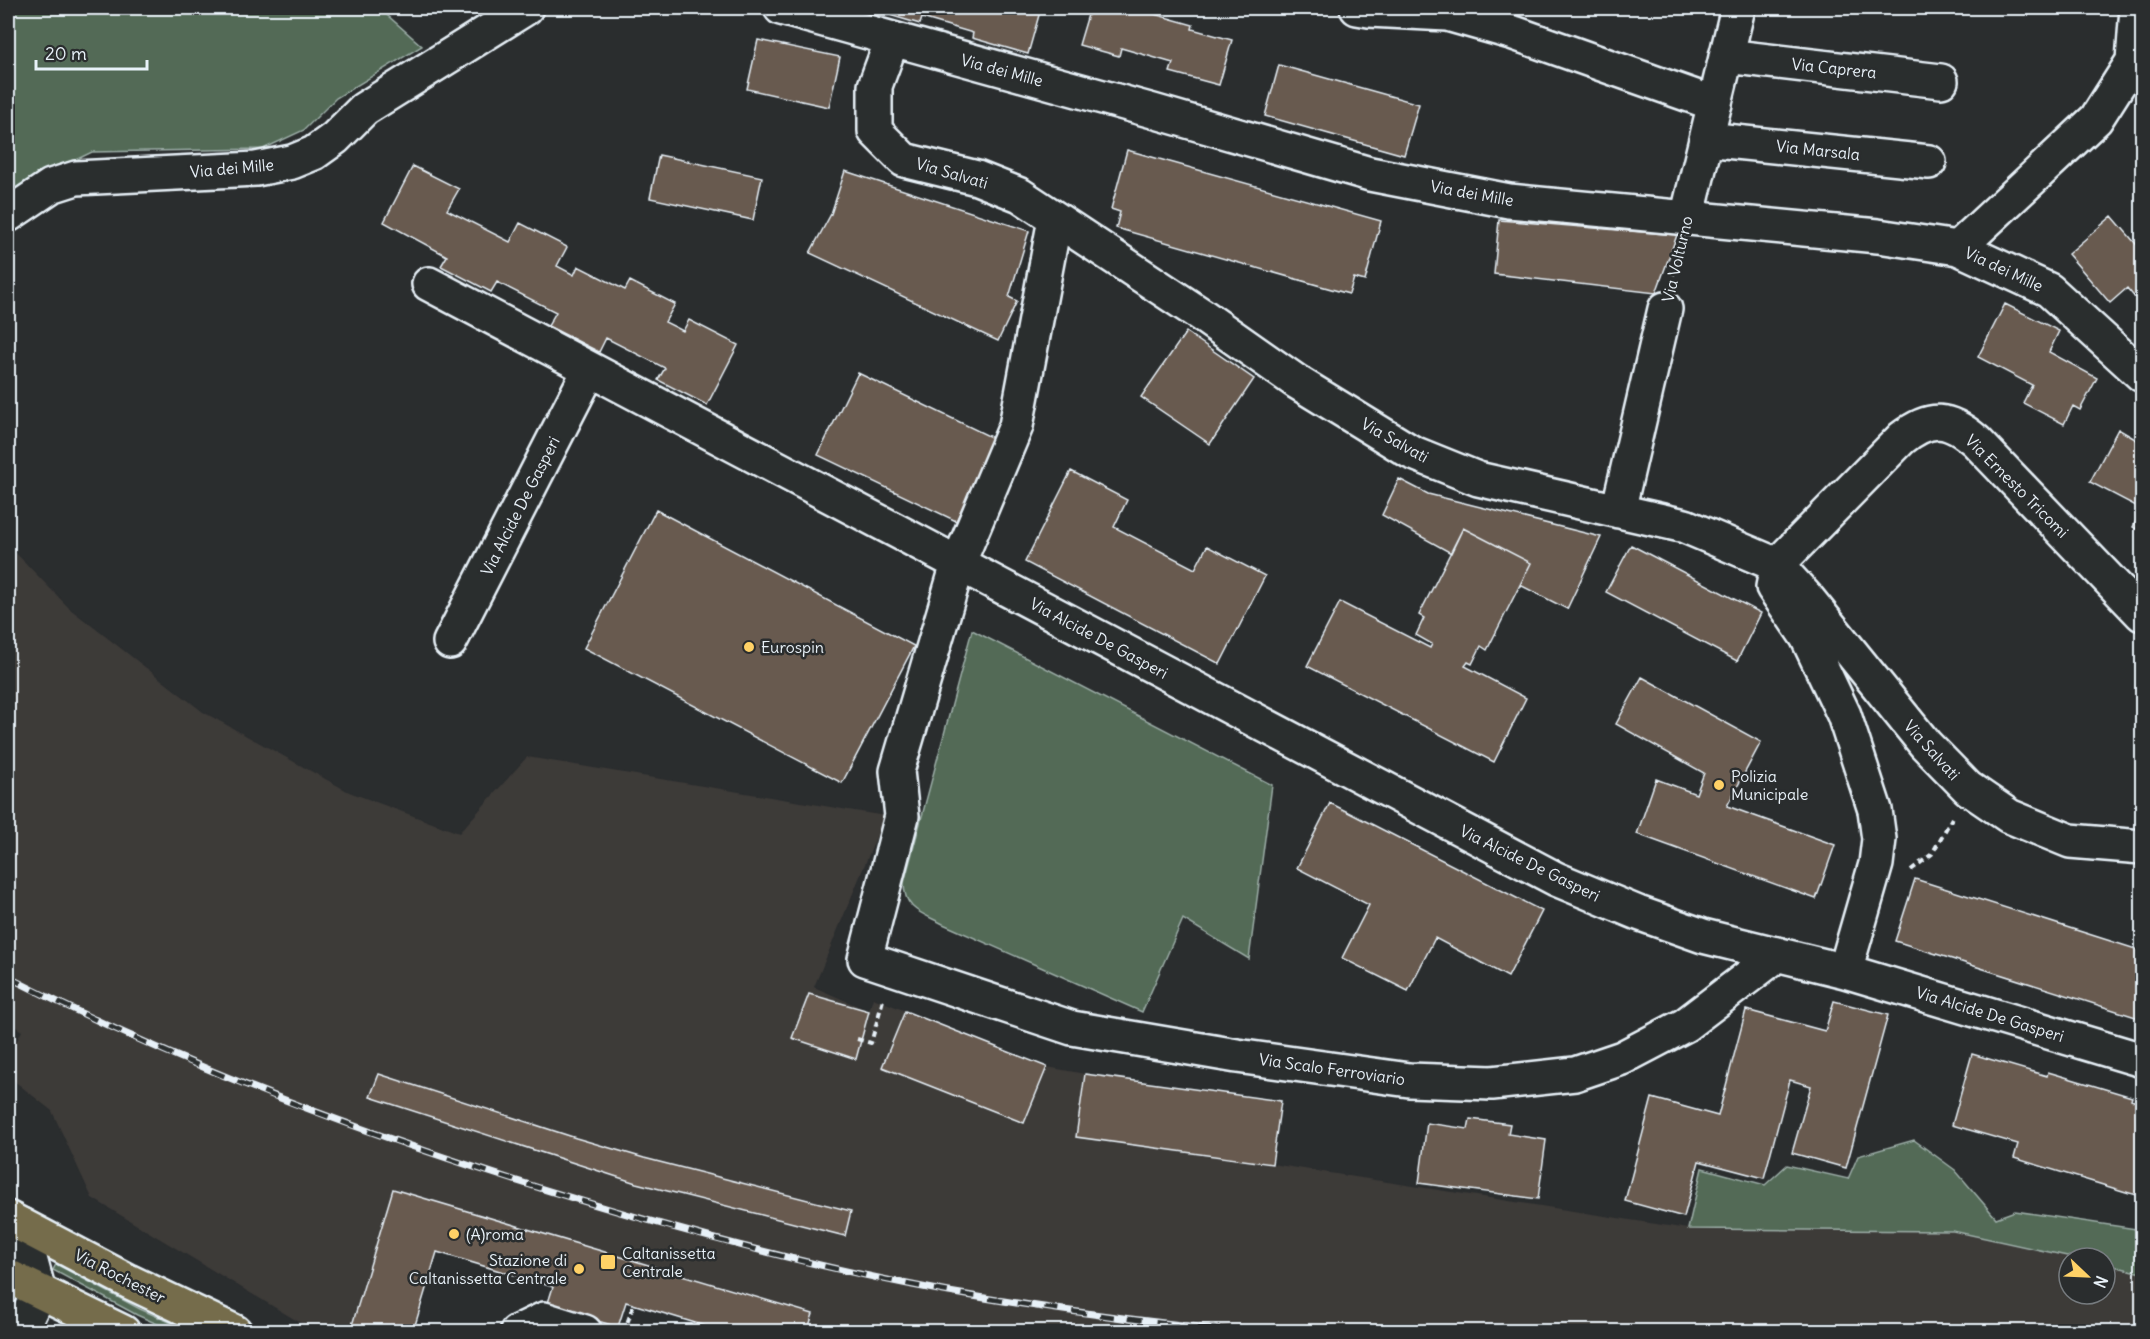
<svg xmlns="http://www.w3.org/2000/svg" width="2150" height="1339" font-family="Delius,sans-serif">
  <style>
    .built { fill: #3d3a38 }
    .green { fill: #526a57; stroke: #9daea8; stroke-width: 1.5 }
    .building { fill: #685a4f; stroke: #e8f1f8; stroke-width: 1.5 }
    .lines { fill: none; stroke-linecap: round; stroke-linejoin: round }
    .minor-casing { stroke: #e8f1f8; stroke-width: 38 }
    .major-casing { stroke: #e8f1f8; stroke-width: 38 }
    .path { stroke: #e8f1f8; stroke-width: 4; stroke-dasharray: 6 4.5; stroke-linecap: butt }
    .minor { stroke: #2a2d2e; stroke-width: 33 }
    .major { stroke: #746c4b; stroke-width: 33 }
    .rail-casing { stroke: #e8f1f8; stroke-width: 7 }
    .rail { stroke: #2a2d2e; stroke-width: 4.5; stroke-dasharray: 14; stroke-linecap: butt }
    .poi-dot { fill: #ffd166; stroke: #2a2d2e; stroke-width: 2 }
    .labels { text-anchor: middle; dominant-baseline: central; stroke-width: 5; stroke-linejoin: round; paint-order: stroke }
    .street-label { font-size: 16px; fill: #e8f1f8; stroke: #2a2d2e }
    .poi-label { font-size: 16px; fill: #e8f1f8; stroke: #2a2d2e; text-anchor: start }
  </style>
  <rect width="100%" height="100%" fill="#2a2d2e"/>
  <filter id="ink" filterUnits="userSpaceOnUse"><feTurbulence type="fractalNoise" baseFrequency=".0167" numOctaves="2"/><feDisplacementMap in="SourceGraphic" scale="12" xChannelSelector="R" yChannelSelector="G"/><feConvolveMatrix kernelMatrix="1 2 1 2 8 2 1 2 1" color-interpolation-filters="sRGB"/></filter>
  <g filter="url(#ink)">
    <path class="built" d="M8 545 70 609 203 712 349 792 459 833 527 757 885 816 814 987 869 1011 873 998 1047 1067 1085 1074 1281 1101 1272 1164 1688 1229 1953 1231 2076 1258H2069V1294H2105V1264L2142 1273V1331L725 1332 626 1302 618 1327 547 1306 553 1286 437 1252 413 1331H314L92 1198 52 1111 8 1076V1057L22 1031 8 1022Z"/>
    <path class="green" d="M8 8H379L422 46 336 98 304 130 263 149 92 152 26 184 8 196Z
      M972 630 1272 785 1249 959 1183 919 1142 1012 943 924C922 913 904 910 904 883Z
      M1914 1140 1955 1170 1996 1218 2015 1211 2136 1229 2142 1227V1273L2105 1264V1258H2076L1953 1231 1688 1229 1702 1168 1765 1185 1787 1165 1848 1179 1858 1156Z
      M56 1264 140 1309 190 1331H173L137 1315 53 1270Z"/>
    <path class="building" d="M888 8H1041L1028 54 972 38 973 33 922 18 920 24 886 14Z
      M1090 8H1133L1193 25 1192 29 1232 40 1219 85 1170 72 1173 63 1121 48 1119 56 1079 45Z
      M758 40 840 57 829 107 747 89Z
      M1279 65 1419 104 1404 155 1265 116Z
      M1127 150 1381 221 1365 281 1354 278 1349 294 1116 228 1120 212 1111 209Z
      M659 155 762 177 753 220 650 198Z
      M413 166 459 189 447 210 510 242 520 223 567 247 557 266 574 275 578 266 625 290 630 281 675 304 665 322 683 331 689 320 738 345 707 405 658 380 665 368 606 338 599 352 548 326 556 312 497 282 491 292 441 266 447 256 384 222Z
      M845 171 1029 231 1009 297 1017 301 998 341 810 253 831 214Z
      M2112 216 2142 251V306L2127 288 2110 303 2068 254Z
      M1499 220 1677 235 1656 293 1494 274Z
      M2005 304 2059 331 2049 352 2097 378 2080 410 2073 406 2064 424 2023 403 2032 385 1978 357Z
      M1186 332 1254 379 1210 444 1141 397Z
      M858 373 995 439 956 521 818 455Z
      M2118 429 2142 443V532L2133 527 2142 509 2090 482Z
      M1071 471 1127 500 1114 527 1195 569 1207 546 1265 576 1220 664 1025 562Z
      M1399 479 1428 494 1601 537 1567 609 1520 585 1531 563 1463 528 1451 553 1382 515Z
      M656 510 914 646 842 783 584 648Z
      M1463 528 1531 563 1487 650 1481 646 1472 664 1468 662 1465 666 1526 698 1494 762 1307 666 1340 602 1430 648 1432 644 1416 635 1424 618 1419 615Z
      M1631 545 1761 613 1737 661 1606 592Z
      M1642 677 1761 742 1727 806 1835 845 1816 899 1637 834 1656 779 1696 794 1704 773 1616 724Z
      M1330 803 1542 911 1508 977 1435 938 1408 991 1342 958 1369 905 1297 868Z
      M1915 879 2142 951V1019L1895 941Z
      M809 994 869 1011 856 1059 792 1038Z
      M1834 1001 1888 1015 1846 1168 1792 1153 1811 1086 1790 1080 1764 1178 1699 1161 1684 1217 1625 1201 1652 1098 1718 1116 1746 1010 1825 1031Z
      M905 1011 1047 1067 1024 1123 882 1067Z
      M1972 1054 2047 1076 2048 1072 2132 1097 2131 1100 2142 1104V1181H2140L2136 1195 2014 1158 2018 1144 1952 1125Z
      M379 1074 576 1138 644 1158 851 1211 845 1236 636 1183 370 1097Z
      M1085 1074 1281 1101 1272 1164 1076 1137Z
      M1470 1119 1510 1124 1508 1134 1546 1140 1538 1199 1419 1183 1427 1123 1468 1129Z
      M393 1189 813 1314 807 1332H725L626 1302 618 1327 547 1306 553 1287 437 1252 413 1332H350Z"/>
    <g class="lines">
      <g class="minor-casing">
        <path id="minor" d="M781 8 1153 111 1370 174 1509 201 1878 236 1958 248 2049 290 2142 375
          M1357 8 1369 10 1447 14 1514 33 1715 104
          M892 40 875 86V131L904 160 977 178 1020 195 1203 316 1297 382 1411 452 1478 479 1685 526 1777 565 1808 599 1925 744 1968 788 2009 816 2070 841 2142 847
          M1726 56 1941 81
          M1706 139 1929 162
          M8 215 51 186 76 178 256 169 292 162 314 153 335 138 364 109 526 8
          M1687 218 1738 8
          M1055 219 1016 426 958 564 897 771 902 816 865 959 1072 1028 1237 1056 1409 1080 1492 1083 1575 1074 1622 1058 1685 1025 1778 954
          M1958 248 2096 119 2133 61 2137 8
          M429 284 1556 879 1638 913 1703 936 1845 971 2142 1060
          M1618 511 1665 309
          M1777 565 1902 438C1931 415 1949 418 1976 441L2142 614
          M1774 582 1773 587 1807 637 1844 715 1875 810 1879 839 1876 864 1845 971
          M450 642 590 369
          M20 1332 39 1292 21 1225
          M517 1332 544 1319 585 1332"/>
      </g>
      <g class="major-casing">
        <path id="major" d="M8 1218 128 1281 235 1332
          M8 1276 123 1332"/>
      </g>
      <path class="path" d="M1673 275 1678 253
        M1911 870 1932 854 1952 818
        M857 1039 871 1043 883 1000
        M624 1332 634 1304"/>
      <use href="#minor" class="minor"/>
      <use href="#major" class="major"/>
      <g class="rail-casing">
        <path id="rail" d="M8 977C170 1060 340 1125 514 1180 657 1225 801 1265 949 1292 1047 1309 1146 1322 1245 1332"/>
      </g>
      <use href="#rail" class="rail"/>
    </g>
  </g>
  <g class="poi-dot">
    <circle cx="749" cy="647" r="6"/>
    <circle cx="1719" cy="785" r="6"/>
    <circle cx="454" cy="1234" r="6"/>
    <rect x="600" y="1254" width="16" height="16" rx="3"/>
    <circle cx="579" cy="1269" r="6"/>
  </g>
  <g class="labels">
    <g class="street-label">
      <text transform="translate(1834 68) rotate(6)">Via Caprera</text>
      <text transform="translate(1002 70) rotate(15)">Via dei Mille</text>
      <text transform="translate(1818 150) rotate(6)">Via Marsala</text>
      <text transform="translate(232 168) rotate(-5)">Via dei Mille</text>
      <text transform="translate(952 173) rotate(16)">Via Salvati</text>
      <text transform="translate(1472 193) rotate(10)">Via dei Mille</text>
      <text transform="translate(1677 259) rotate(-77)">Via Volturno</text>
      <text transform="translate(2004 269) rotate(25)">Via dei Mille</text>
      <text transform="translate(1395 440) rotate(29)">Via Salvati</text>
      <text transform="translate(2017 486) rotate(45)">Via Ernesto Tricomi</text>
      <text transform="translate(520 506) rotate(-63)">Via Alcide De Gasperi</text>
      <text transform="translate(1099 638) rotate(28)">Via Alcide De Gasperi</text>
      <text transform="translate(1932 750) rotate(48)">Via Salvati</text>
      <text transform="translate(1530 863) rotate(26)">Via Alcide De Gasperi</text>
      <text transform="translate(1990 1014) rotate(17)">Via Alcide De Gasperi</text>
      <text transform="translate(1332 1069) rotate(8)">Via Scalo Ferroviario</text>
      <text transform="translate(120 1276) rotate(27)">Via Rochester</text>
    </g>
    <g class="poi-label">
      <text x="761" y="647">Eurospin</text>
      <text x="1731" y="776">Polizia<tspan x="1731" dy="18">Municipale</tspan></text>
      <text x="466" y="1234">(A)roma</text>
      <text x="622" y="1253">Caltanissetta<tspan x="622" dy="18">Centrale</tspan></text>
      <text x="567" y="1260" text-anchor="end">Stazione di<tspan x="567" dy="18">Caltanissetta Centrale</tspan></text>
    </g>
  </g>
  <rect width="2150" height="1339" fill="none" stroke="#2a2d2e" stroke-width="30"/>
  <rect x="15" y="15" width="2120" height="1309" fill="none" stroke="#e8f1f8" stroke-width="2" filter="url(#ink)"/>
  <g transform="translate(2087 1276) rotate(113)"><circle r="28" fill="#2a2d2e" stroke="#767b7f" stroke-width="1.5"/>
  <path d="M0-4.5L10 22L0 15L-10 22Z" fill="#ffd166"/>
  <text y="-9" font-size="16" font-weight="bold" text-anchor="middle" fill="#e8f1f8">N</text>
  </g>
  <path d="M36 60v9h111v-9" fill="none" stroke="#e8f1f8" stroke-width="3"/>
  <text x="45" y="60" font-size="18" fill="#e8f1f8" stroke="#2a2d2e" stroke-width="4.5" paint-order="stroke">20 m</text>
</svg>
